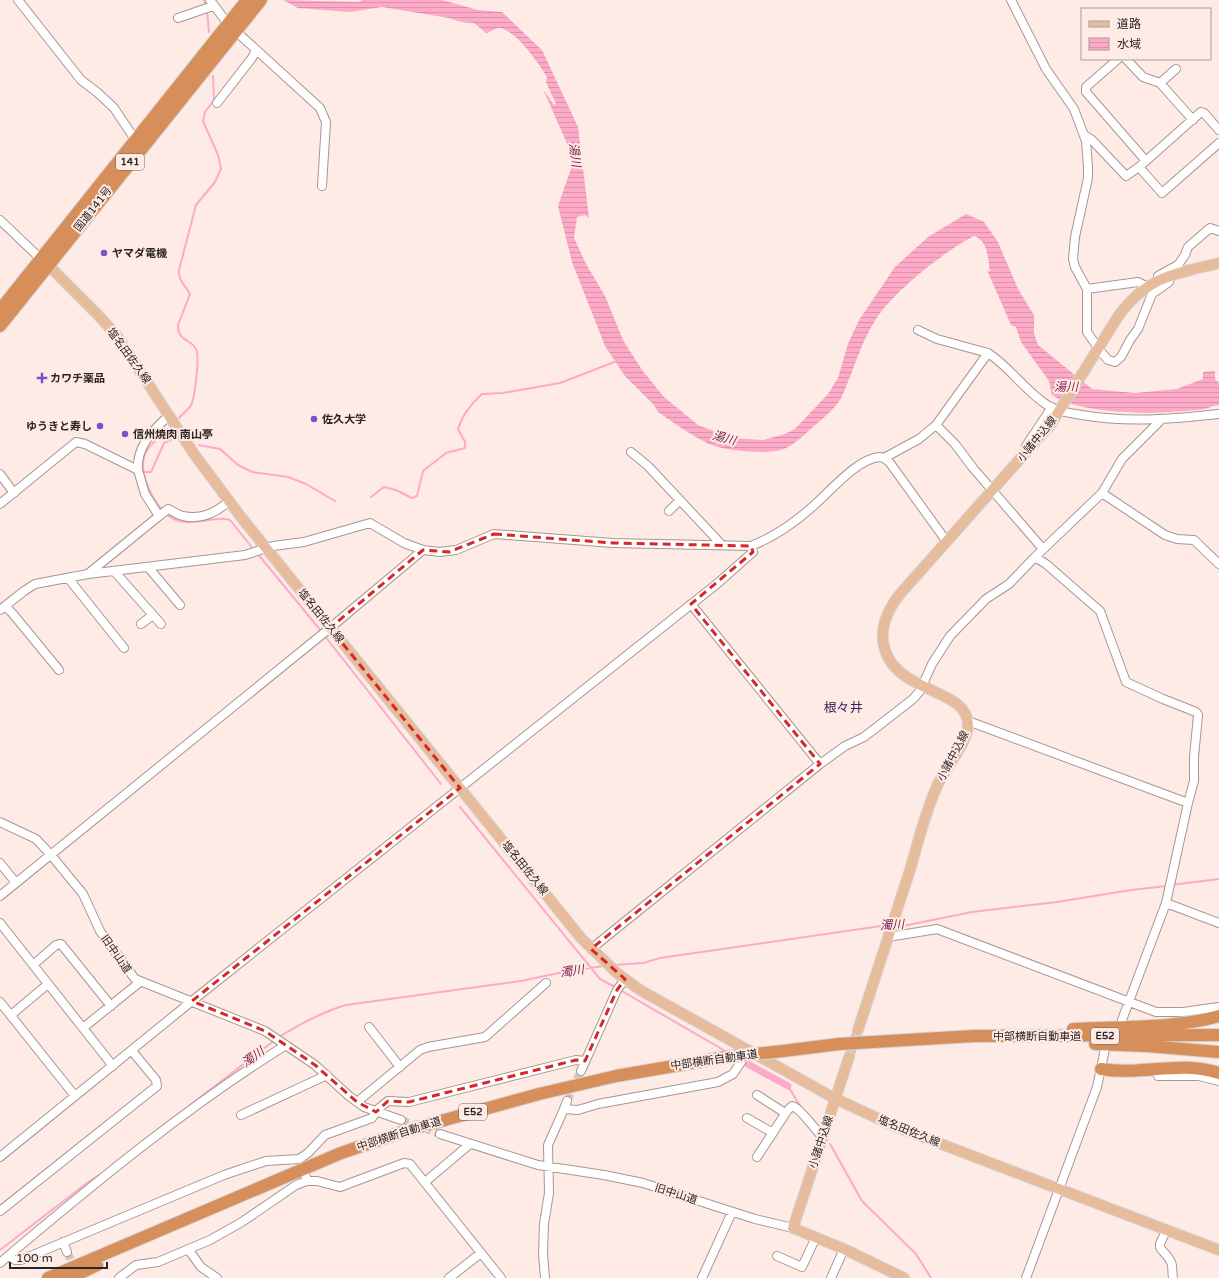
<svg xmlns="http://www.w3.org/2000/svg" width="1219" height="1278" font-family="'Varela Round','Noto Sans JP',sans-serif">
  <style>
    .water { fill: url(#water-rules) }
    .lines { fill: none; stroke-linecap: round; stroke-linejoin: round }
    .stream { stroke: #fda9c8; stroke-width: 2 }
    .canal { stroke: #fda9c8; stroke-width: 7 }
    .minor-tunnel { stroke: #d5c3be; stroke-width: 8; stroke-dasharray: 8 4; stroke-linecap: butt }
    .major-tunnel { stroke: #d5c3be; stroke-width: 10; stroke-dasharray: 10 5; stroke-linecap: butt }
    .minor-casing { stroke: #a89691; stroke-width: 10 }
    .major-casing { stroke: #d5d3d3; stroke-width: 12 }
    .highway-casing { stroke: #d5d3d3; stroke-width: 14 }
    .minor { stroke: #fff; stroke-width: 8 }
    .major { stroke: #e6bc9d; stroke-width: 10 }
    .highway { stroke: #d68f5b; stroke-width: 12 }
    .highway-bridge-casing { stroke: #d5d3d3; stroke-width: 14; stroke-linecap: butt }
    .highway-bridge { stroke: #d68f5b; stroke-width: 12 }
    .marked { fill: none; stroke: #d62828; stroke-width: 3; stroke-dasharray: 8 5; stroke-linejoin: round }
    .poi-dot { fill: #7a51ca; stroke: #ffebe5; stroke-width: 1.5 }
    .labels { text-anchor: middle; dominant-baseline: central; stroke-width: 4; stroke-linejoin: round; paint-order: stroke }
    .shield { fill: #ffebe5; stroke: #6b605c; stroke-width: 1 }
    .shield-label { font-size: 10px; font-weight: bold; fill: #2b2422 }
    .street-label { font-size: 11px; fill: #2b2422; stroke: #ffebe5 }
    .poi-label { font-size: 11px; font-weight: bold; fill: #2b2422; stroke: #ffebe5; text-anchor: start }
    .water-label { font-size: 12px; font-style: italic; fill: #7c1d4b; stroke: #ffebe5 }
    .quarter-label { font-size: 13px; fill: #38245f; stroke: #ffebe5 }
  </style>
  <defs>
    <pattern id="water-rules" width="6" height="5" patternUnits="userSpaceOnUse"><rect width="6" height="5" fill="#fda9c8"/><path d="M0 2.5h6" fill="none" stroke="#d991ac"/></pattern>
  </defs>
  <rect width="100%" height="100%" fill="#ffebe5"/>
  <path class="water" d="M283 0 358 2 363 0H442L478 10 502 12 542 50 578 127 589 218 585 215 577 217 574 238 586 264 605 296 623 340 642 370 664 397 698 425 732 438 763 440 785 434 795 429 828 394 838 378 848 344 859 320 895 267 928 237 966 214 984 222 998 242 1018 289 1034 315V333L1038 345 1092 389 1135 393 1177 389 1203 379V372L1215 371V379L1219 383V405C1214 405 1209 408 1204 409 1166 414 1085 417 1052 395L1049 381 1021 342 1016 327 1011 325 987 270 990 272C988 259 988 240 974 236 946 250 893 292 876 319 861 342 854 369 843 394 838 407 823 418 813 427 804 435 795 444 784 449 768 455 728 451 712 445 696 439 673 422 658 412L654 405 625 376 605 346 572 262 558 206 572 166 568 146 543 89 554 105 556 104 546 82 547 77C540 65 514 27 498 28 494 29 490 32 486 33L474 23 461 22 449 18 382 7 350 12 298 8Z"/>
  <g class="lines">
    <path class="stream" d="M204 0 206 6
      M207 11 209 32
      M179 418 190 407 192 403C195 393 200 357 196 349 190 338 178 342 178 325L190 294C185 285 178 280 179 270L196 205 215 182 221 169 218 155 203 121 205 112 214 100 213 76
      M199 445 220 449 238 465 252 472 288 477 306 484 335 501
      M145 472H151L164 443 171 440
      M371 497 384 487 396 490 412 498 417 496 423 471 446 453 465 448V442L458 429C462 415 472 403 482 394L503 393 560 383 617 361
      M162 510C150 495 135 467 148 449 153 442 161 435 168 429
      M165 513C184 531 205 517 226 519L230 520 254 550
      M257 553 321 631
      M324 635 441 784
      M460 807 600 979 617 988
      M1171 885 1219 879
      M895 925 903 926 972 912 1057 902 1131 890 1167 886
      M614 965 643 963 660 958 888 925
      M620 990 727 1052
      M279 1037C300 1024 322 1012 346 1005L521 981 568 971 604 966
      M788 1086 802 1109
      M830 1144 862 1201 916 1254 931 1278
      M111 1166 275 1040
      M0 1250 87 1183 99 1175"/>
    <path class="canal" d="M744 1062 788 1086"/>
    <path class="minor-tunnel" d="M567 1101 581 1071
      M401 1120 440 1134
      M67 1252 76 1271"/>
    <path class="major-tunnel" d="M849 1057 858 1030"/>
    <g class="minor-casing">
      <path id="minor" d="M18 0 81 80 98 93 114 108 136 141
        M210 0 228 24 320 108 326 122 322 186
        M1011 0 1046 69 1074 109 1086 141 1088 167V178L1075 237 1073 259 1075 267 1087 289V332L1101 352 1108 360 1115 362 1121 357 1130 340 1138 329 1152 294 1169 282V276
        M178 18 213 6
        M1118 59 1086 87V92L1146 161
        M1126 59 1143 77 1160 83 1193 120
        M1160 83 1176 69
        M217 103 252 58 256 50
        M1084 135 1092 140 1126 176 1139 167 1201 112 1204 113 1219 130
        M1139 167 1162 193 1219 143
        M0 220 44 262
        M1159 280 1158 276 1178 265 1185 255 1188 247 1210 228 1219 231
        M1087 289 1138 282 1146 286
        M988 353C1010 367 1024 390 1047 405 1058 412 1070 413 1082 415 1128 423 1173 419 1219 414
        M936 425 955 444 973 468 1043 549
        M1026 446 1052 407
        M631 452 648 466 721 544
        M884 458 919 439 936 425 988 353 937 339 918 330
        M138 470C136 447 153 429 169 416
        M0 474 14 493
        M1102 493 1165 535 1177 539 1194 540 1219 564
        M0 504 76 442 85 444 138 470 145 494 159 516 89 573
        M669 511 680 500
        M159 516 168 509C173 511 178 515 183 516 201 520 216 513 229 501
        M148 567 180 605
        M114 571 161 624
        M68 578 124 648
        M691 604 820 764
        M5 606 13 614 59 670
        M0 610 24 591 35 584 88 574 245 555 273 546 304 542 370 523 404 543 423 550 440 552 456 550 494 534 613 543 751 546C772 538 794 523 811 508 828 494 857 458 880 457 884 457 887 460 890 463L947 542
        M141 624 153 615
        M968 721 1188 803
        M0 822 36 839 51 855 83 894 100 931 135 979 265 1031 315 1065 349 1096 364 1107 401 1120
        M0 863 16 883
        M0 896 330 628 423 550
        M1166 903 1219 923
        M0 923 113 1066
        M888 937 937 929 1156 1012H1183L1219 1007
        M591 949 820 764 845 746 864 737 913 699 920 691 932 664 950 636 986 599 1009 584 1035 557
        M33 965 56 945 61 944 111 1006
        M0 1002 75 1096
        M11 1015 48 984
        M1122 1020 1166 903 1188 803 1194 781V757L1198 715 1196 712 1163 699 1126 682 1100 611 1046 564 1035 557 1102 493 1122 459 1161 420
        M369 1027 400 1067
        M83 1028 140 982
        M581 1071 617 990 625 979
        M1158 1076H1199L1219 1081
        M757 1095 785 1113
        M357 1102 420 1050 428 1047 485 1037 546 983
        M564 1109 567 1101
        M241 1115 327 1075
        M747 1118 773 1133
        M440 1134 538 1165 604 1175 643 1183 755 1219 793 1228
        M0 1157 192 1001 718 583 753 552 751 546
        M757 1157 787 1111 792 1106C799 1107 816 1130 822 1137
        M307 1181H317L340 1187 404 1163 410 1164 501 1278
        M425 1182 470 1144
        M0 1211 157 1086 156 1080 132 1051
        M1167 1230C1153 1254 1162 1244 1171 1262 1173 1267 1172 1273 1173 1278
        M63 1242 67 1252
        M188 1249 201 1267 217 1278
        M8 1256C97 1181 188 1106 286 1045
        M777 1256 802 1267 816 1237
        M0 1263 8 1256 15 1260H21L224 1175 266 1161 299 1159 308 1153 325 1135 372 1118 378 1109 388 1101 409 1102 576 1060 585 1061
        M119 1278 136 1265 158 1262 210 1240 242 1222 296 1185 307 1181 306 1177
        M449 1278 481 1253
        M545 1278 543 1254 544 1224 549 1193 548 1145 564 1109 578 1110 598 1104 718 1082 733 1074 747 1053
        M702 1278 732 1212
        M831 1278 844 1249
        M1026 1278 1097 1087 1105 1049"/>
    </g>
    <g class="major-casing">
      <path id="major" d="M48 265 98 315 117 336 194 454 241 517 581 938 617 973 640 990 834 1098 894 1126 1219 1250
        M858 1030C875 977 893 923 910 870 918 842 925 813 937 786 944 770 968 742 968 725 968 686 890 695 883 641 881 623 889 608 900 594L1051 424 1119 315C1148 276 1175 274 1219 263
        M849 1057 793 1228 844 1249 904 1278"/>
    </g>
    <g class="highway-casing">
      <path id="highway" d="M0 310 247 0
        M0 326 261 0
        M1073 1029C1120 1026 1174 1029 1219 1016
        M1095 1044 1147 1046 1219 1052
        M783 1051 839 1044 974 1036 1219 1035
        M1101 1069C1141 1076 1180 1060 1219 1073
        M48 1278 341 1153 412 1129 539 1094 616 1076 726 1057
        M70 1278 97 1265"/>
    </g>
    <use href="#minor" class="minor"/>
    <use href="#major" class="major"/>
    <use href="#highway" class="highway"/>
    <g class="highway-bridge-casing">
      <path id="highway-bridge" d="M726 1057 783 1051"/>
    </g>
    <use href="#highway-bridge" class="highway-bridge"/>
  </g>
  <path class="marked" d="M494 534 613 543 751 546 753 552 691 604 820 764 591 949 625 979 617 990 585 1061 576 1060 409 1102 388 1101 376 1112 357 1102 315 1065 265 1031 192 1001 460 788 330 628 423 550 449 552Z"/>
  <g class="poi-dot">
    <circle cx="104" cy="253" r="4"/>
    <path d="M40 372h4v4h4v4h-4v4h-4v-4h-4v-4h4z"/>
    <circle cx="314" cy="419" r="4"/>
    <circle cx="100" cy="426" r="4"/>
    <circle cx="125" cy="434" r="4"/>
  </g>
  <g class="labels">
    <g class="shield">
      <rect x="116" y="154" width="28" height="16" rx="3"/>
      <rect x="1091" y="1028" width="28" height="16" rx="3"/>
      <rect x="459" y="1104" width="28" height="16" rx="3"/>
    </g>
    <g class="shield-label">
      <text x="130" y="162">141</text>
      <text x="1105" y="1036">E52</text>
      <text x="473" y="1112">E52</text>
    </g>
    <g class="street-label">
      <text transform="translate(93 209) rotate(-52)">国道141号</text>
      <text transform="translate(129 356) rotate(54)">塩名田佐久線</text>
      <text transform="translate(1037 439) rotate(-51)">小諸中込線</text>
      <text transform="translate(321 616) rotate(51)">塩名田佐久線</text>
      <text transform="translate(953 756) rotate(-62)">小諸中込線</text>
      <text transform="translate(525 868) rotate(51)">塩名田佐久線</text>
      <text transform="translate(116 954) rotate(55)">旧中山道</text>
      <text x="1037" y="1036">中部横断自動車道</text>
      <text transform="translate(714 1060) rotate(-8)">中部横断自動車道</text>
      <text transform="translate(909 1131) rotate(22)">塩名田佐久線</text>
      <text transform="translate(399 1134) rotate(-18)">中部横断自動車道</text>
      <text transform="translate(821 1142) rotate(-72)">小諸中込線</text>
      <text transform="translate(676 1194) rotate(18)">旧中山道</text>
    </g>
    <g class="poi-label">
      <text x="112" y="253">ヤマダ電機</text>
      <text x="50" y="378">カワチ薬品</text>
      <text x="322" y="419">佐久大学</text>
      <text x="92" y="426" text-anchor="end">ゆうきと寿し</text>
      <text x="133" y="434">信州焼肉 南山亭</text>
    </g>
    <g class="water-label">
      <text transform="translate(575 155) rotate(83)">湯川</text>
      <text x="1066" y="387">湯川</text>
      <text transform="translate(724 438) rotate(14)">湯川</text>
      <text transform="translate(892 925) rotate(-3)">濁川</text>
      <text transform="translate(572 971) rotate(-8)">濁川</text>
      <text transform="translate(253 1057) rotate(-37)">濁川</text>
    </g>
    <g class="quarter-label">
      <text x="843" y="708">根々井</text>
    </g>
  </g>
  <rect x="1081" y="8" width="130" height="52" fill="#ffebe5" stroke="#aa9b97"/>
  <rect x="1089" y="21" width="20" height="6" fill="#e6bc9d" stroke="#aa9b97"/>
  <text x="1117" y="28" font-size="12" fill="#2b2422">道路</text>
  <rect x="1089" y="38" width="20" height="12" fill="url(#water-rules)" stroke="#aa9b97"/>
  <text x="1117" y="48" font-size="12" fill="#2b2422">水域</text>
  <path d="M10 1262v6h97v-6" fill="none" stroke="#2b2422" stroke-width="2"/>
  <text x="16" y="1262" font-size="12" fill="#2b2422" stroke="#ffebe5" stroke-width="3" paint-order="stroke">100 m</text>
</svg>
